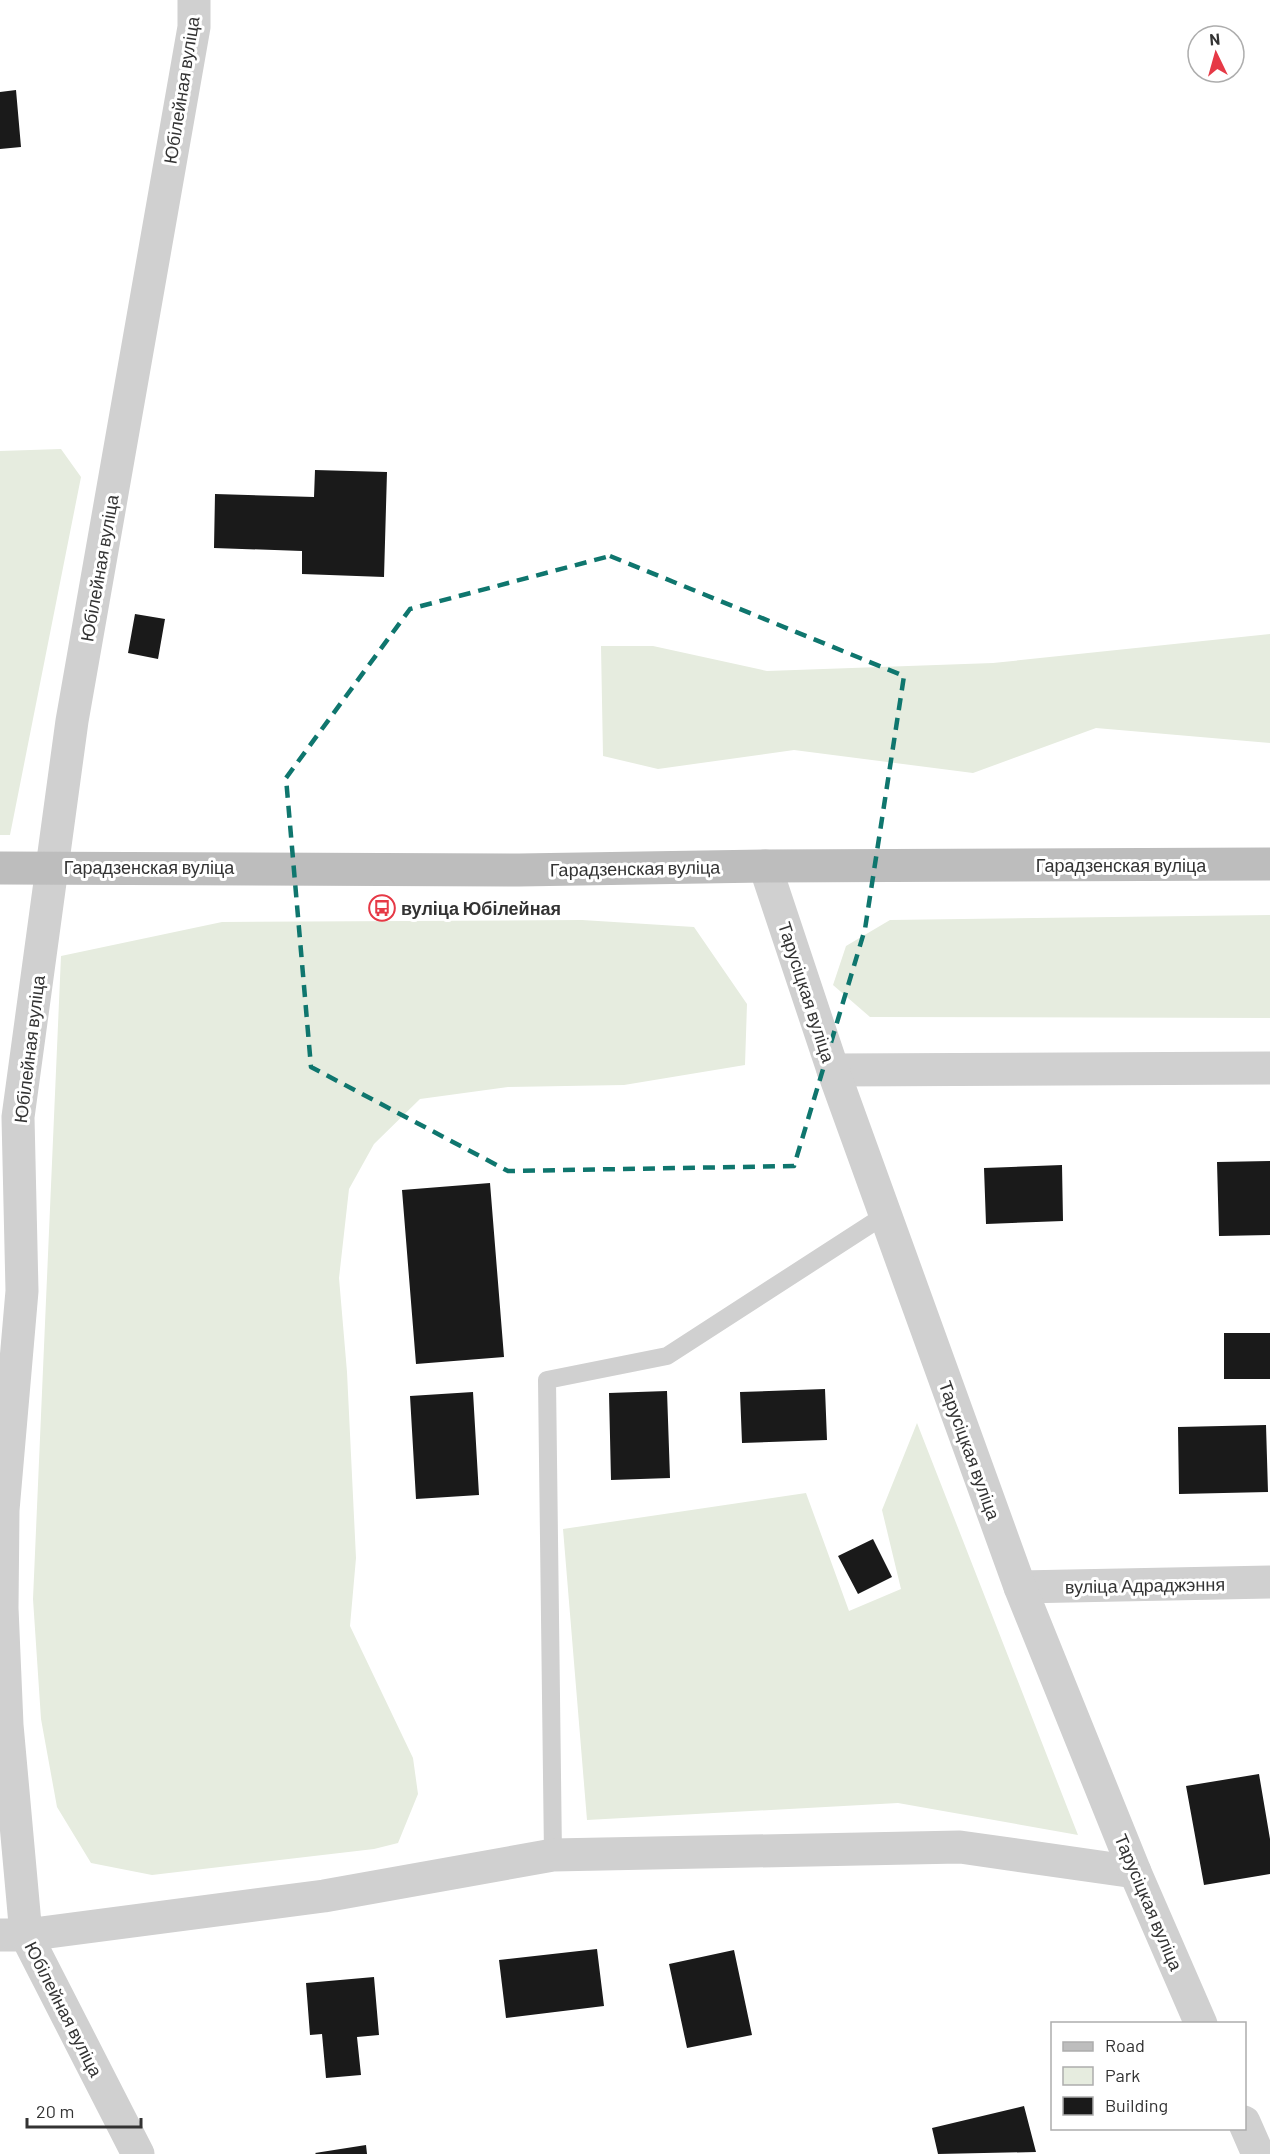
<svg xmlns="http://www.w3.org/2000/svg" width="1270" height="2154" font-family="Barlow,sans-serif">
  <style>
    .green { fill: #e6ecdf }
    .building { fill: #1a1a1a }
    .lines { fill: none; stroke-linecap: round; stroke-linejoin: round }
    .service { stroke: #d0d0d0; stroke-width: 18 }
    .minor { stroke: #d0d0d0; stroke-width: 33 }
    .tertiary { stroke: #d0d0d0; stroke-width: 33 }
    .secondary { stroke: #bdbdbd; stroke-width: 33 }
    .marked { fill: none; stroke: #0f766e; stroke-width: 4.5; stroke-dasharray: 12 8; stroke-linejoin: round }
    .labels { text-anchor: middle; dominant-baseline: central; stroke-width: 6; stroke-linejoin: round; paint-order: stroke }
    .street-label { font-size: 18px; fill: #333; stroke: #fff }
    .poi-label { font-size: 18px; font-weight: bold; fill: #333; stroke: #fff; text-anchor: start }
  </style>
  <rect width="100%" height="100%" fill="#fff"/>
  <path class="green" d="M61 449 81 477 10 835H0V451Z
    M1270 634V743L1096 728 973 773 794 750 658 769 603 756 601 646H653L767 671 993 663Z
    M1270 915V1018L870 1017 833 985 846 946 890 920Z
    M582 920 694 927 747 1004 745 1065 624 1085 508 1087 420 1099 374 1144 349 1189 339 1278 347 1372 356 1558 350 1626 413 1758 418 1794 398 1843 374 1849 152 1875 91 1863 57 1807 41 1719 33 1599 61 956 222 922Z
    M917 1423 1078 1835 898 1803 587 1820 563 1529 806 1493 849 1611 901 1589 882 1510Z"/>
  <path class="building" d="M16 90 21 147 0 149V92Z
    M315 470 387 472 384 577 302 574V551L214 548 215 494 314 497Z
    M135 614 165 619 158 659 128 653Z
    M1270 1161V1235L1219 1236 1217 1162Z
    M1062 1165 1063 1221 986 1224 984 1168Z
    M490 1183 504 1357 416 1364 402 1190Z
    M1224 1333H1270V1379H1224Z
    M825 1389 827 1440 742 1443 740 1392Z
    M667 1391 670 1478 611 1480 609 1393Z
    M473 1392 479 1495 416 1499 410 1396Z
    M1266 1425 1268 1492 1179 1494 1178 1427Z
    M873 1539 892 1577 858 1594 838 1556Z
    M1259 1774 1270 1839V1874L1204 1885 1186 1786Z
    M597 1949 604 2006 506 2018 499 1960Z
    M734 1950 752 2035 687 2048 669 1964Z
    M374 1977 379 2035 357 2037 361 2075 326 2078 322 2034 310 2035 306 1983Z
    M1024 2106 1036 2152 938 2154 932 2128Z
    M366 2145 367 2154H316L315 2153Z"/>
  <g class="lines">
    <path class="service" d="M553 1855 547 1380 667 1356 885 1215"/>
    <path class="minor" d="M833 1070 1270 1068
      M1020 1587 1270 1582
      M0 1935H26L324 1896 553 1855 960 1847 1135 1872
      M138 2154 26 1935 7 1725 2 1608 3 1510 22 1291 18 1117 72 721 194 27V0"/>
    <path class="tertiary" d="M765 866 833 1070 1020 1587 1135 1872 1201 2024
      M1244 2122 1258 2154"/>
    <path class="secondary" d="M0 868 519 870 765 866 1270 864"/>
  </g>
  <path class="marked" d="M610 556 904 676 865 929 794 1166 508 1171 311 1067 286 778 410 609Z"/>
  <defs>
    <g id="bus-ring" transform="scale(1.35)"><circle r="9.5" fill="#fff" stroke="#e63946" stroke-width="1.5"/><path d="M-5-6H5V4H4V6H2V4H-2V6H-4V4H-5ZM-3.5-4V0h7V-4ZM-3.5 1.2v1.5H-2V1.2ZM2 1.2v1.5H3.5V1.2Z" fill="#e63946"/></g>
  </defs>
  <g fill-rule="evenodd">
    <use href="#bus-ring" x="382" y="908"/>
  </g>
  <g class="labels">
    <g class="street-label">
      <text transform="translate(181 90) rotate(-81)">Юбілейная вуліца</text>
      <text transform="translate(99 568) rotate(-80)">Юбілейная вуліца</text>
      <text x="1121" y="865">Гарадзенская вуліца</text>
      <text x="149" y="867">Гарадзенская вуліца</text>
      <text transform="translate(635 868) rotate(-1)">Гарадзенская вуліца</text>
      <text transform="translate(807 992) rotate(72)">Тарусіцкая вуліца</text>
      <text transform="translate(29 1049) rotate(-83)">Юбілейная вуліца</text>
      <text transform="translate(970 1450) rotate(70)">Тарусіцкая вуліца</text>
      <text transform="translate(1145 1585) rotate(-1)">вуліца Адраджэння</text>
      <text transform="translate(1149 1902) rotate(67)">Тарусіцкая вуліца</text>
      <text transform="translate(64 2009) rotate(63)">Юбілейная вуліца</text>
    </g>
    <g class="poi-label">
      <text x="401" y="908">вуліца Юбілейная</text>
    </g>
  </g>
  <rect x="1051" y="2022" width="195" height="108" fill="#ffffff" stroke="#adadad" stroke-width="1.5"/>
  <rect x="1063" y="2042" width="30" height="9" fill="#bdbdbd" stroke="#adadad" stroke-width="1.5"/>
  <text x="1105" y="2052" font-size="18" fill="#333333">Road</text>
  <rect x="1063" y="2067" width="30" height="18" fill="#e6ecdf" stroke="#adadad" stroke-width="1.5"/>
  <text x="1105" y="2082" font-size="18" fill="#333333">Park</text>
  <rect x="1063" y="2097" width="30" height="18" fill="#1a1a1a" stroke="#adadad" stroke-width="1.5"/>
  <text x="1105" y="2112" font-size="18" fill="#333333">Building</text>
  <g transform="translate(1216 54) rotate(355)"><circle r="28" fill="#ffffff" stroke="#adadad" stroke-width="1.5"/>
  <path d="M0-4.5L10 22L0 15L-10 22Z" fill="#e63946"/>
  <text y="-9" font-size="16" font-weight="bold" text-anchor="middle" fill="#333333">N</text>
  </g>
  <path d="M27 2118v9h114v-9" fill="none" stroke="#333333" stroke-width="3"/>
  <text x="36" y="2118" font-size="18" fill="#333333" stroke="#ffffff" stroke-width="4.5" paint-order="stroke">20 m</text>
</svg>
